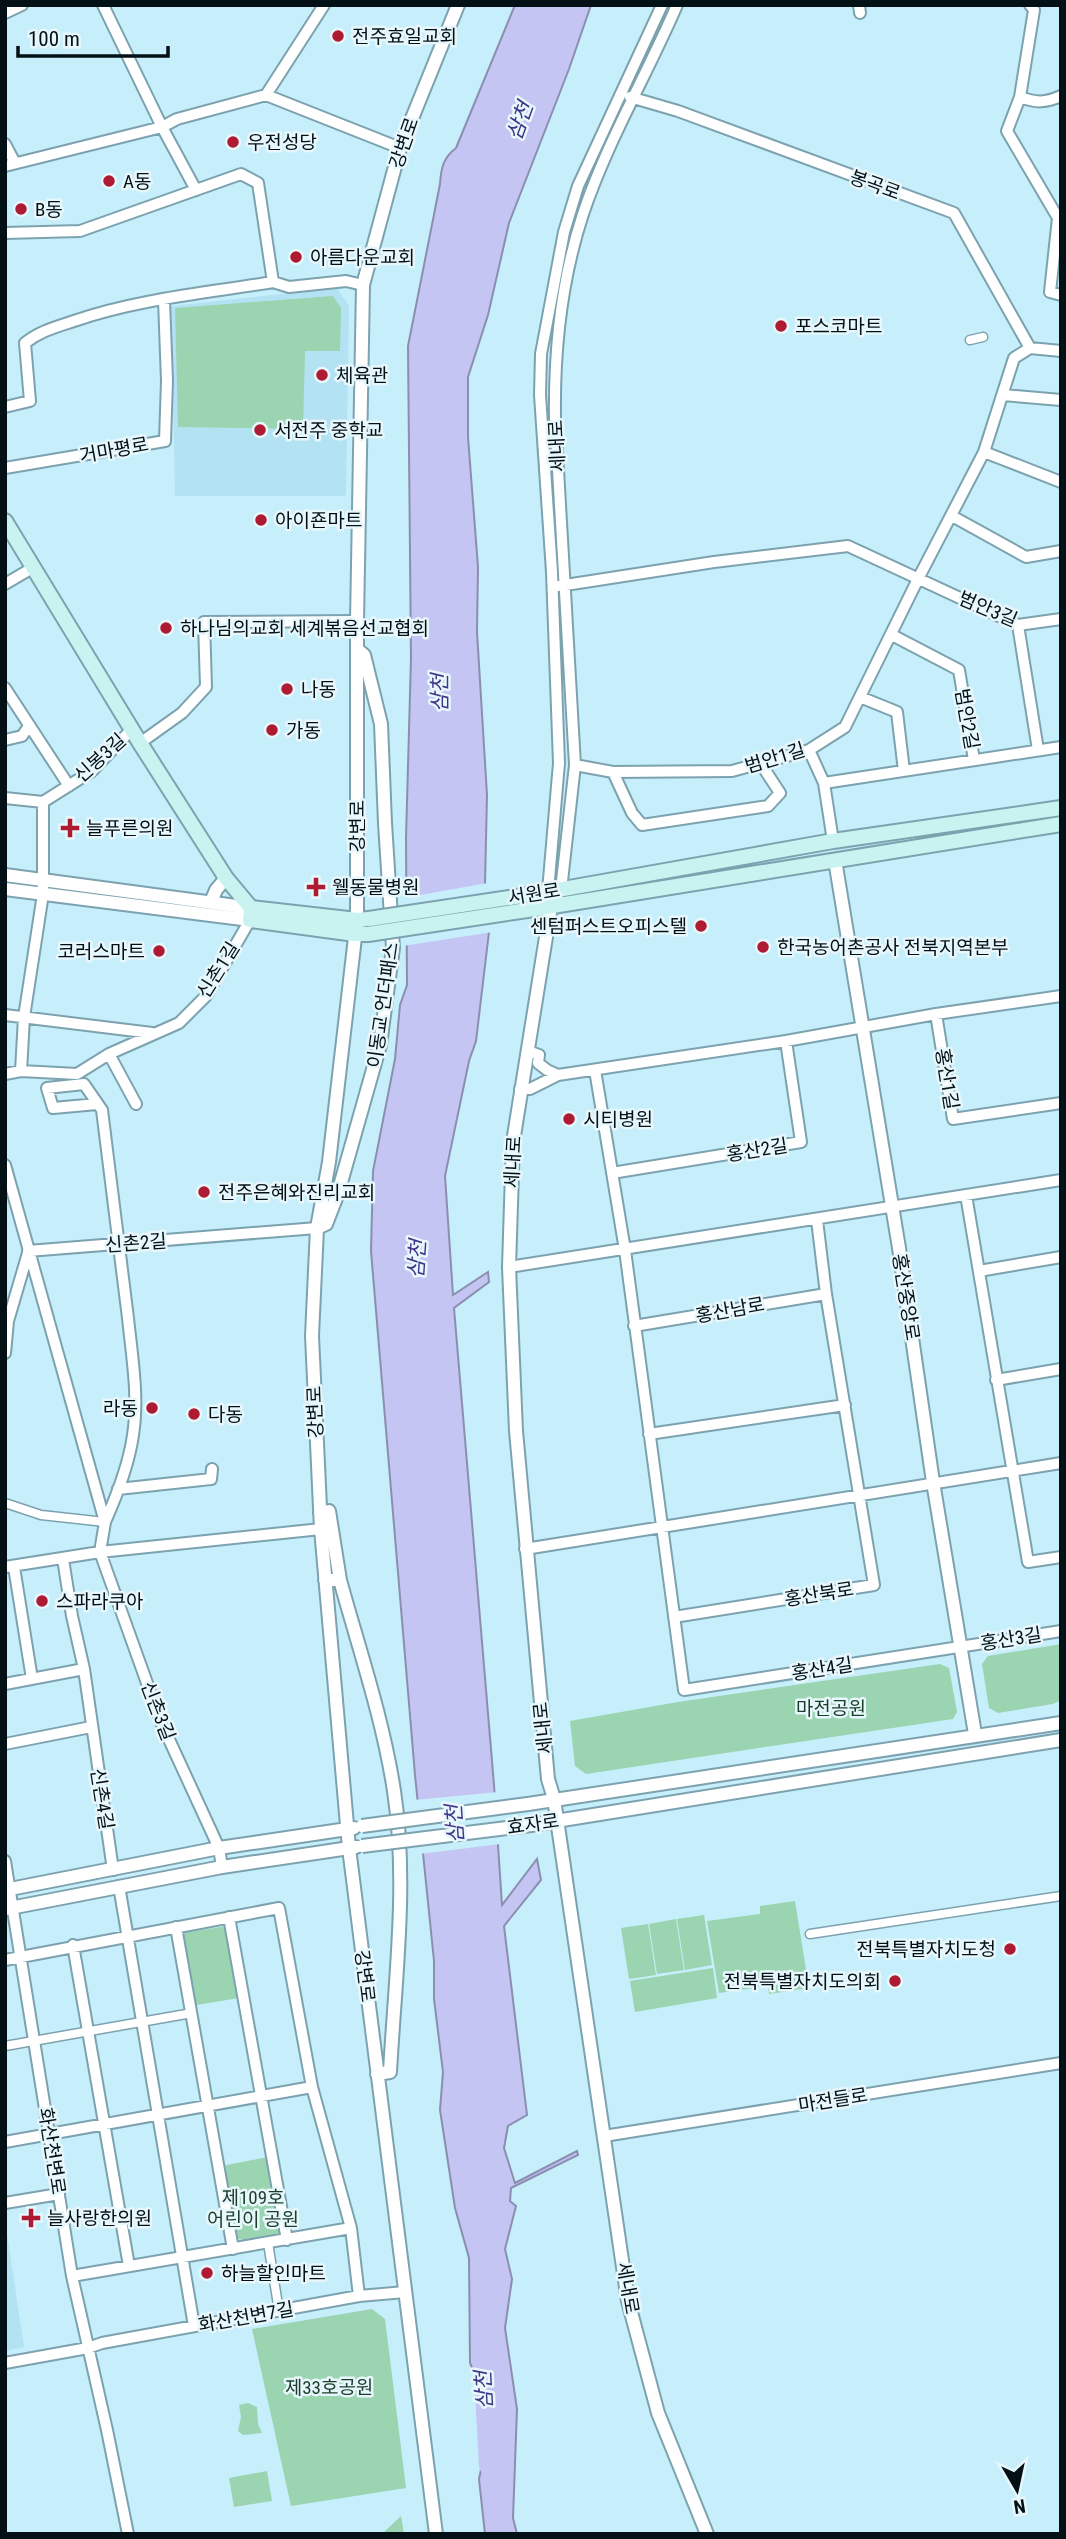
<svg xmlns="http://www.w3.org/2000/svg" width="1066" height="2539" font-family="'Roboto Condensed','Noto Sans KR',sans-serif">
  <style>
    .built { fill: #b3e3f3 }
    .green { fill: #9ad4b0 }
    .water { fill: #c4c5f2; stroke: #8a8fb0; stroke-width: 2 }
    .pier { fill: #c7eefb }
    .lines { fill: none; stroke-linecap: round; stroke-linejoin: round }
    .river { stroke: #c4c5f2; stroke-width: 18 }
    .pedestrian-casing { stroke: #7da2af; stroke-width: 11 }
    .minor-casing { stroke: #7da2af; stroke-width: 14 }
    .tertiary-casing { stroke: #7da2af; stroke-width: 16 }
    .secondary-casing { stroke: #7da2af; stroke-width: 18 }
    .pedestrian { stroke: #fff; stroke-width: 8 }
    .minor { stroke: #fff; stroke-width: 10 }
    .tertiary { stroke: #fff; stroke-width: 12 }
    .secondary { stroke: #c9f3f1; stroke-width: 14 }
    .tertiary-bridge-casing { stroke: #7da2af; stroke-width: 16; stroke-linecap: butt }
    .secondary-bridge-casing { stroke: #7da2af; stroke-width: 18; stroke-linecap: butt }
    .tertiary-bridge { stroke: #fff; stroke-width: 12 }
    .secondary-bridge { stroke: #c9f3f1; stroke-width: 14 }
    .poi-dot { fill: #ae1a32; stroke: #e7f7fc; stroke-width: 2.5 }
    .labels { text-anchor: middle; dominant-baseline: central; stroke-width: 5; stroke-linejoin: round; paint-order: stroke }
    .poi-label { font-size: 19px; fill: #031015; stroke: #e7f7fc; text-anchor: start }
    .street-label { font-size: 19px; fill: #031015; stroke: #e7f7fc }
    .park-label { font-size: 19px; fill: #1b3e2a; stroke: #e7f7fc }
    .water-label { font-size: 21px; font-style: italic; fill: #3f3488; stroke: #e7f7fc }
  </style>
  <rect width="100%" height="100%" fill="#c7eefb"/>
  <path class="built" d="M337 288 349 306 346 496H175L171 306Z
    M5 2220 24 2347 5 2351Z"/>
  <path class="green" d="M333 296 341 308 340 351H305L303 429 178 427 175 308Z
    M1061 1644V1700L1053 1704 998 1713 989 1708 982 1664 988 1656Z
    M940 1664 949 1668 957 1712 953 1719 586 1774 575 1766 570 1721 678 1702Z
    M795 1901 809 1988 769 1994 768 1986 719 1993 707 1921 760 1914V1906Z
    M704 1915 712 1965 685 1970 677 1919Z
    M676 1919 684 1970 657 1974 649 1924Z
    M648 1924 656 1975 629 1979 621 1928Z
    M227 1926 239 1998 196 2005 183 1933Z
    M713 1968 717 1998 635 2012 630 1981Z
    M268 2157 281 2233C268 2240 249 2244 234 2237L222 2166Z
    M372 2309 385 2319 406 2488 291 2506 252 2329Z
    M248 2403 257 2407 258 2424 262 2433 243 2435 238 2431 241 2417 239 2405Z
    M267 2471 272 2501 234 2507 229 2478Z
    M401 2516 404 2534H382Z"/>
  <path class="water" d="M515 5H591L569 69 509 223 488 315 468 377V437L478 567 477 632 487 795 485 884 489 932 476 1041 469 1061 445 1176 453 1295 488 1272 489 1282 454 1308 494 1785 502 1905 537 1859 541 1880 504 1926 527 2115 508 2126 504 2148 515 2183 577 2151 578 2155 511 2188 510 2201 516 2206 505 2249 512 2279 505 2328 517 2409 513 2518 517 2534H485L479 2479 493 2415 470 2363 469 2258 455 2208 440 2110 443 2072 434 1999V1961L415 1775 371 1251 373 1171 395 1059 400 1005 407 985 406 838 411 658 408 346 440 184C441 168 443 158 456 148Z"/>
  <path class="pier" d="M488 883 493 932 403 946V898Z
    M498 1792 501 1844 419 1854 414 1800Z"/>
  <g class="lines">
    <path class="river" d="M483 2372 488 2466"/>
    <g class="pedestrian-casing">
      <path id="pedestrian" d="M970 340 983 337
        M5 1503 41 1515 105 1522
        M810 1934 1061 1896
        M5 2046 192 2013
        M268 2243 279 2311"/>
    </g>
    <g class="minor-casing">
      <path id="minor" d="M103 5 162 127 177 119 266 95 400 148
        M859 5 860 13
        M1030 5 1034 10 1020 97 1007 131 1058 218 1050 292 1061 295
        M5 13 22 5
        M266 95 324 5
        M630 97 678 111 954 213 1030 348 1061 351
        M1020 97C1036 103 1045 103 1061 96
        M5 144 15 163
        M5 166 162 127 196 190
        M5 233 80 231 241 174 258 183 273 282
        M1003 395 1061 400
        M5 407 30 401 25 343C40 331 56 327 74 321 138 299 206 293 273 282L289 287 346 281 363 285
        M984 452 1061 482
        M5 468 165 441 167 381 164 300
        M952 516 1026 557 1061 551
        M5 584 34 567
        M559 586 714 562 848 546 1018 625 1061 619
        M1018 625 1038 750
        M892 635 959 670 974 760
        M5 688 69 786
        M860 697 897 712 904 771
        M5 740 22 736 29 726
        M140 743 182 713 206 687 204 622 357 621
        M809 750 824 783 833 841
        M575 765 613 772 732 771 809 750 845 727 919 577 984 452 1014 358 1030 348
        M613 772 632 813 642 825 768 806 780 793 761 764
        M824 783 1061 747
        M5 798 43 802 92 771 132 729
        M561 890 575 765 555 418C554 351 562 278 583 214 607 142 647 75 677 5
        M548 891 559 763 552 572 540 395 541 354 564 232 578 186 662 5
        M936 1014 953 1119 1061 1103
        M5 1015 152 1033
        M528 1051 539 1055 538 1063 547 1070 558 1075
        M109 1054 136 1104
        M595 1070 625 1250 684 1690 1061 1631
        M21 1071 24 1017 43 894V802
        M5 1074 21 1071 77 1074 109 1054 179 1023 206 996 250 920
        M520 1089H530L558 1075 786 1041 936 1014 1061 996
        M97 1104 53 1108 47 1088 84 1084 102 1110C111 1180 120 1249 128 1318 132 1357 139 1397 133 1435 129 1464 117 1495 105 1522
        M5 1165 105 1522 100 1552 161 1722 219 1848 222 1867
        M612 1173 801 1142 786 1041
        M966 1195 1028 1562 1061 1557
        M28 1251 317 1228
        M509 1267 1061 1180
        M979 1271 1061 1257
        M634 1326 826 1294
        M5 1353 8 1321 28 1253
        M996 1380 1061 1369
        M649 1434 845 1405
        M118 1489 211 1479 212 1469
        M525 1549 1061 1463
        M63 1559 72 1616 84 1669 113 1870
        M5 1567 100 1552 321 1529
        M14 1567 32 1679
        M674 1617 874 1585 826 1294 817 1220
        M5 1684 84 1669
        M5 1744 91 1727
        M5 1861 72 2276 107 2430 128 2534
        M119 1886 194 2326
        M229 1917 287 2240
        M176 1927 233 2249
        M73 1945 129 2266
        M5 1960 279 1908 312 2087 351 2228 359 2296
        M604 2136 1061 2063
        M5 2142 312 2087
        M5 2203 59 2194
        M72 2276 351 2228
        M5 2363 88 2348 102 2343 359 2296 405 2292"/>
    </g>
    <g class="tertiary-casing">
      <path id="tertiary" d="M835 860 899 1248 933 1482 975 1734
        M5 875 251 908
        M5 889 250 920
        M550 900 551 906 513 1142 509 1267 516 1431 548 1779 554 1799 628 2301 658 2413 707 2534
        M211 902 216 890 226 878
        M317 1228 326 1224 338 1193 380 1045 393 948 385 823 381 724 364 655 357 649
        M320 1513 329 1511 340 1580
        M325 1580H340C359 1649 383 1719 394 1791 408 1883 395 1979 390 2072L377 2074
        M528 1804 1061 1723
        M531 1825 1061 1740
        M5 1890 219 1848 354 1828
        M5 1909 222 1867 356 1847
        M436 2534 349 1848 321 1529 312 1336 317 1228 329 1162 357 920V621L363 285 400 148 458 5"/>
    </g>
    <g class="secondary-casing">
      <path id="secondary" d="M5 521 140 743 226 878 251 908 250 920 355 934H368
        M535 894 833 841 1061 808
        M251 908 357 920 369 919
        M534 909 1061 824"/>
    </g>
    <use href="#pedestrian" class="pedestrian"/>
    <use href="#minor" class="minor"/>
    <use href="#tertiary" class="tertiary"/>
    <use href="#secondary" class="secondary"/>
    <g class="tertiary-bridge-casing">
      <path id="tertiary-bridge" d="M362 1826 528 1804
        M362 1846 531 1825"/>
    </g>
    <g class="secondary-bridge-casing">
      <path id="secondary-bridge" d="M369 919 535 894
        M368 934 534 909"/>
    </g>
    <use href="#tertiary-bridge" class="tertiary-bridge"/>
    <use href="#secondary-bridge" class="secondary-bridge"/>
  </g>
  <g class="poi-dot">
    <circle cx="338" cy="36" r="7"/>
    <circle cx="233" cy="142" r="7"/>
    <circle cx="109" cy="181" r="7"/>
    <circle cx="21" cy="209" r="7"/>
    <circle cx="296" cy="257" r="7"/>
    <circle cx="781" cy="326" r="7"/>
    <circle cx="322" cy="375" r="7"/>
    <circle cx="260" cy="430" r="7"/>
    <circle cx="261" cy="520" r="7"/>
    <circle cx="166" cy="628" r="7"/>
    <circle cx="287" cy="689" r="7"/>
    <circle cx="272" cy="730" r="7"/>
    <path d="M66.5 817.5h7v7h7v7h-7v7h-7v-7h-7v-7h7z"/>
    <path d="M312.5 876.5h7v7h7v7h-7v7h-7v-7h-7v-7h7z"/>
    <circle cx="701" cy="926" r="7"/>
    <circle cx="763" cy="947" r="7"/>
    <circle cx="159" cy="951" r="7"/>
    <circle cx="569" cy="1119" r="7"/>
    <circle cx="204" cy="1192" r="7"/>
    <circle cx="152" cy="1408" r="7"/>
    <circle cx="194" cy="1414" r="7"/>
    <circle cx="42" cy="1601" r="7"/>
    <circle cx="1010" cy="1949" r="7"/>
    <circle cx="895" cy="1981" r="7"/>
    <path d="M27.5 2207.5h7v7h7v7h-7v7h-7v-7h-7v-7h7z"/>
    <circle cx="207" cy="2273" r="7"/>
  </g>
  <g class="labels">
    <g class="poi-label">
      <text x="352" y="36">전주효일교회</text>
      <text x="247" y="142">우전성당</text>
      <text x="123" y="181">A동</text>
      <text x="35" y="209">B동</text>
      <text x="310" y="257">아름다운교회</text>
      <text x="795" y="326">포스코마트</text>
      <text x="336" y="375">체육관</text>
      <text x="274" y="430">서전주 중학교</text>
      <text x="275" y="520">아이죤마트</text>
      <text x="180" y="628">하나님의교회 세계볶음선교협회</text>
      <text x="301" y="689">나동</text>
      <text x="286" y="730">가동</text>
      <text x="86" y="828">늘푸른의원</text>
      <text x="332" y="887">웰동물병원</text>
      <text x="687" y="926" text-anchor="end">센텀퍼스트오피스텔</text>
      <text x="777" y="947">한국농어촌공사 전북지역본부</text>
      <text x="145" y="951" text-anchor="end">코러스마트</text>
      <text x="583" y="1119">시티병원</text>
      <text x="218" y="1192">전주은혜와진리교회</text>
      <text x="138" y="1408" text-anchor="end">라동</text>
      <text x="208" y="1414">다동</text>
      <text x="56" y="1601">스파라쿠아</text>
      <text x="996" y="1949" text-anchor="end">전북특별자치도청</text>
      <text x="881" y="1981" text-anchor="end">전북특별자치도의회</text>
      <text x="47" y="2218">늘사랑한의원</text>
      <text x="221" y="2273">하늘할인마트</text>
    </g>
    <g class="street-label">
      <text transform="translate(404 143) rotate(-71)">강변로</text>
      <text transform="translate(875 185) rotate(20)">봉곡로</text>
      <text transform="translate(557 446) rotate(-93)">세내로</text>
      <text transform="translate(114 450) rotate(-10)">거마평로</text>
      <text transform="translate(988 609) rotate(23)">범안3길</text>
      <text transform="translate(967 719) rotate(80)">범안2길</text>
      <text transform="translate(100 758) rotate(-42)">신봉3길</text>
      <text transform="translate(775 758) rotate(-17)">범안1길</text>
      <text transform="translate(357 826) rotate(-90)">강변로</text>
      <text transform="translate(534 894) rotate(-9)">서원로</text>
      <text transform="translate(218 970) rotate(-58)">신촌1길</text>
      <text transform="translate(383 1005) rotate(-82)">이동교 언더패스</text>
      <text transform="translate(947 1079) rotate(81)">홍산1길</text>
      <text transform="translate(757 1150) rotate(-9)">홍산2길</text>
      <text transform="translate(513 1162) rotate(-87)">세내로</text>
      <text transform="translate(136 1243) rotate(-4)">신촌2길</text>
      <text transform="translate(906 1297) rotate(81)">홍산중앙로</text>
      <text transform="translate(730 1310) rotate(-10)">홍산남로</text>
      <text transform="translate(315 1412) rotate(-92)">강변로</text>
      <text transform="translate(819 1594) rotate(-9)">홍산북로</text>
      <text transform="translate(1011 1639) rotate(-9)">홍산3길</text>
      <text transform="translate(822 1669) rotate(-9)">홍산4길</text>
      <text transform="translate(158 1711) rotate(69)">신촌3길</text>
      <text transform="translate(543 1728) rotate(-96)">세내로</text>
      <text transform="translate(102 1799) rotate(81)">신촌4길</text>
      <text transform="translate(533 1824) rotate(-8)">효자로</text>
      <text transform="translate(365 1976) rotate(83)">강변로</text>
      <text transform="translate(833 2100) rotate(-9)">마전들로</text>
      <text transform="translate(52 2151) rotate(81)">화산천변로</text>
      <text transform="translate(628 2288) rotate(80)">세내로</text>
      <text transform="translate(246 2317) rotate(-10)">화산천변7길</text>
    </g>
    <g class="park-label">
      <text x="831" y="1708">마전공원</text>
      <text x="253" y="2197">제109호<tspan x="253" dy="22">어린이 공원</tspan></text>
      <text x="329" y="2387">제33호공원</text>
    </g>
    <g class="water-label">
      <text transform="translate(520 121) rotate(-70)">삼천</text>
      <text transform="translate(440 693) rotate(-90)">삼천</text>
      <text transform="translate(417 1259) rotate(-86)">삼천</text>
      <text transform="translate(455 1824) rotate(-94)">삼천</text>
      <text transform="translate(484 2390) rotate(-93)">삼천</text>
    </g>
  </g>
  <rect width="1066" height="2539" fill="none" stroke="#031015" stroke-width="14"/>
  <g transform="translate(1017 2490) rotate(171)" stroke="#e7f7fc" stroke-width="5" paint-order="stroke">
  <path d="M0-5L12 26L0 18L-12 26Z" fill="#031015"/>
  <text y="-10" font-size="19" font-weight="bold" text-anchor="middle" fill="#031015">N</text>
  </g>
  <path d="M18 46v10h150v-10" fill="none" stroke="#031015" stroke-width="3.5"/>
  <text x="28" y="46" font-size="21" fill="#031015" stroke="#e7f7fc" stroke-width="5" paint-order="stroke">100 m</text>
</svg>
